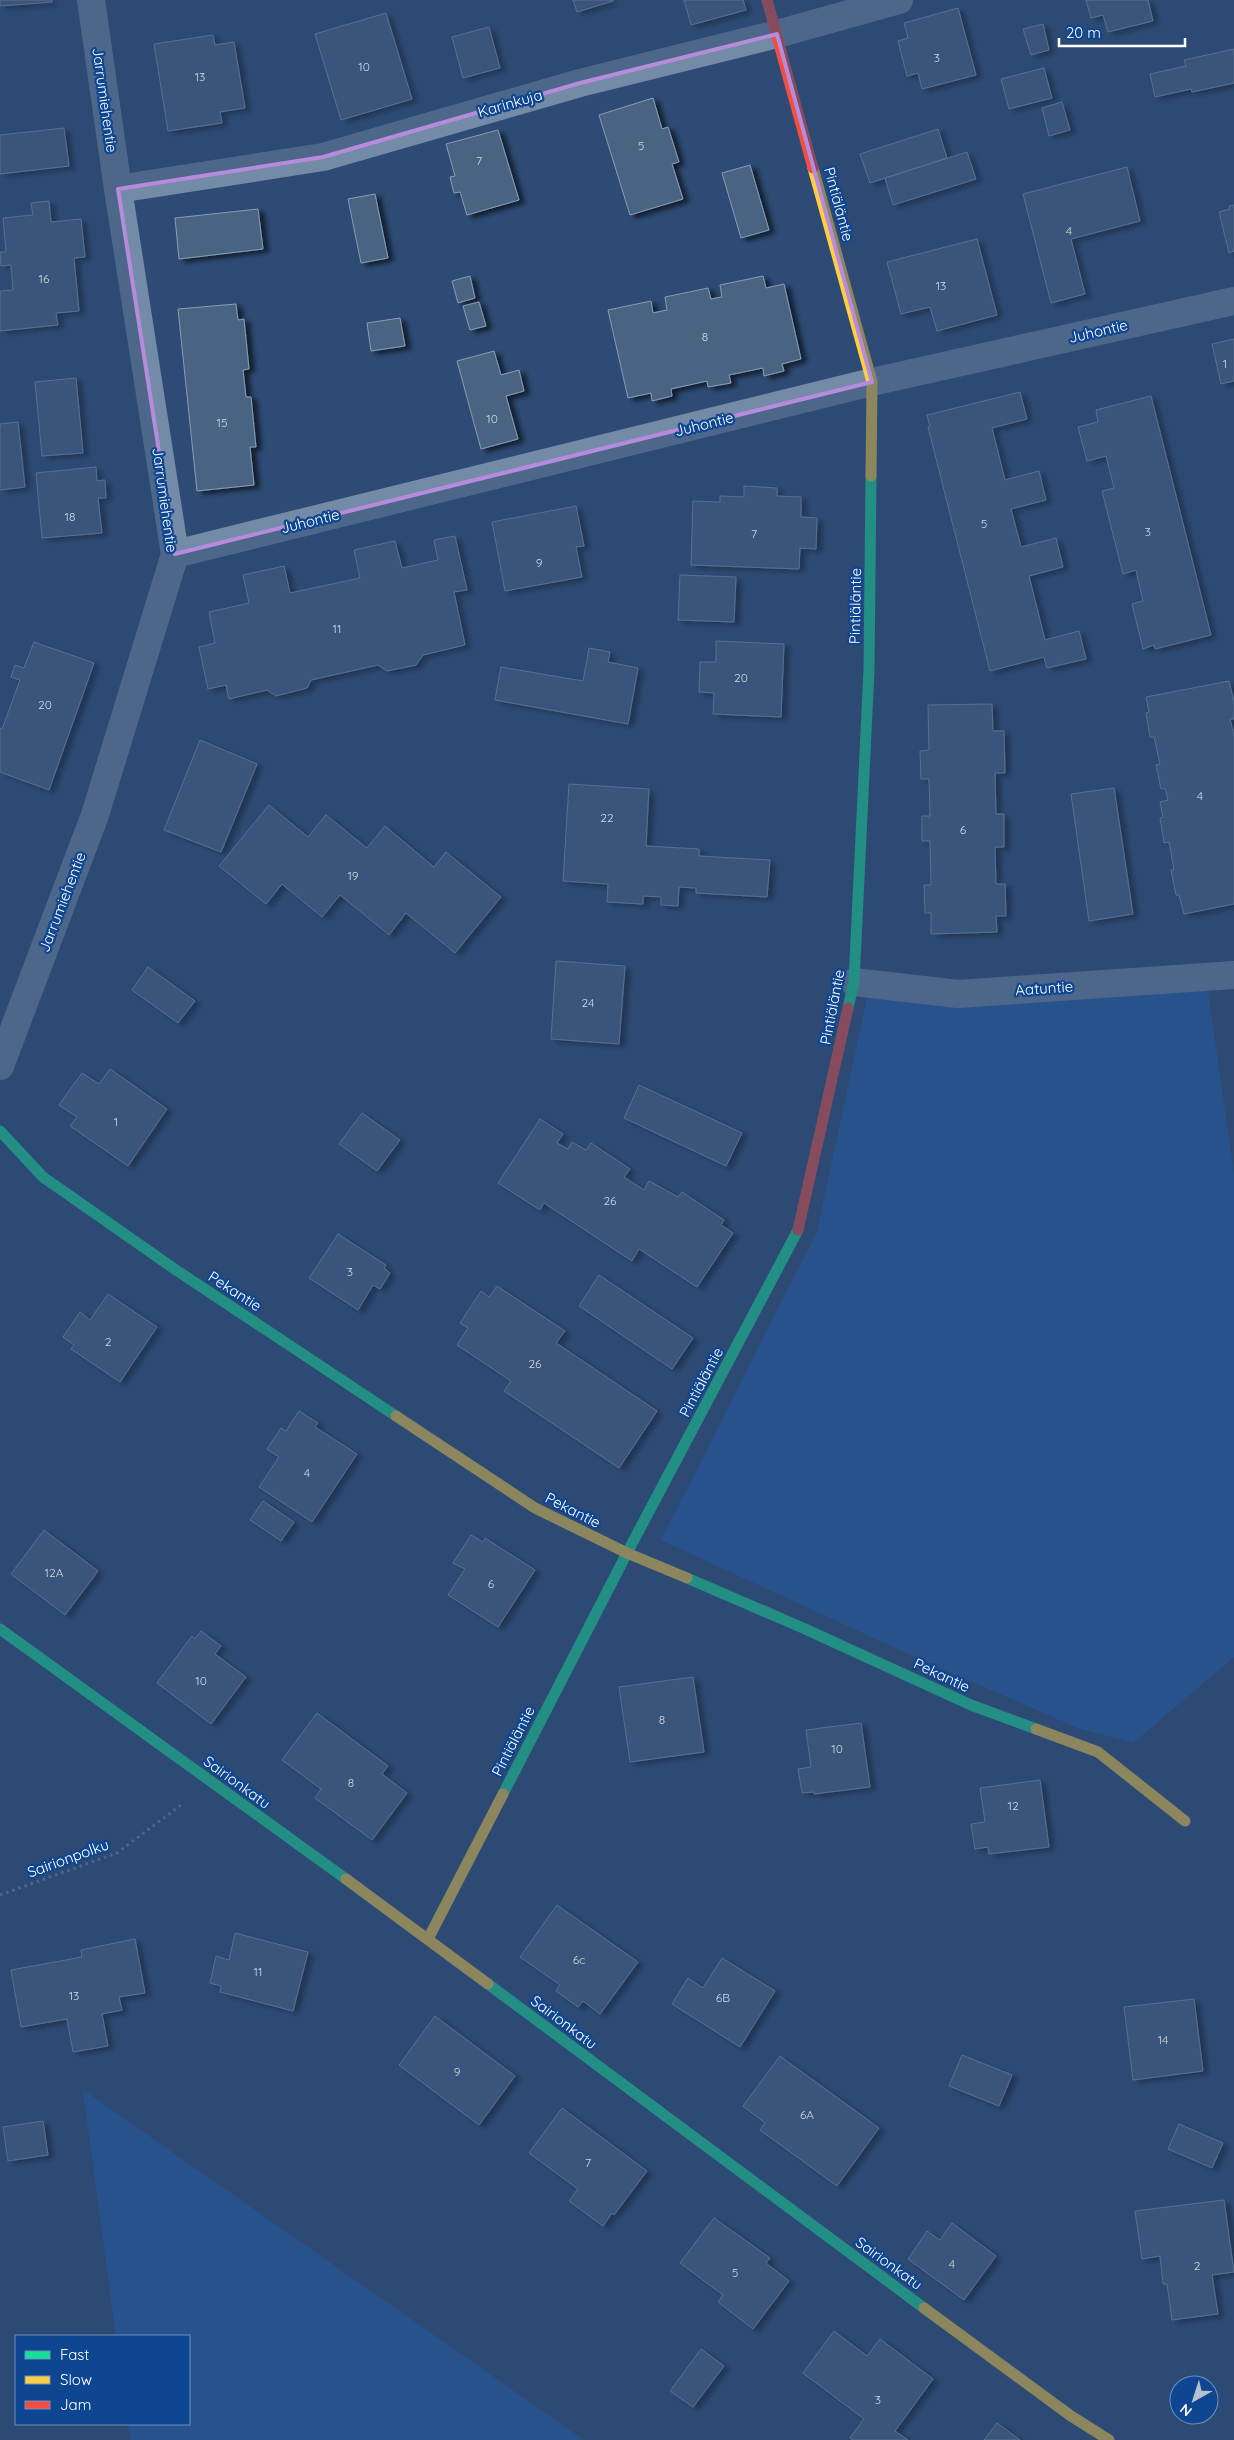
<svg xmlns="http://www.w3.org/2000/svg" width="1234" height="2440" font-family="Quicksand,sans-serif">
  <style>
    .green { fill: #235ca9 }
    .building { fill: #4a6383; stroke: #899cb5; filter: url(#shadow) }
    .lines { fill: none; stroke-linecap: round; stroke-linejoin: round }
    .path { stroke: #748ba7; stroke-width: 3; stroke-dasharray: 2.5 4; stroke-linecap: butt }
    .street { stroke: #748ba7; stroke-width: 28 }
    .fast { stroke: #16e098; stroke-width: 11 }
    .slow { stroke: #ffcf43; stroke-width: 11 }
    .jam { stroke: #f24e42; stroke-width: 11 }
    .marked { fill: none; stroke: #b68bdc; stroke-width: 4; stroke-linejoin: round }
    .labels { text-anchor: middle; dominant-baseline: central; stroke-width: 4.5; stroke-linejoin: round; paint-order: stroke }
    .number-label { font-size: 12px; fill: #d2d8e0 }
    .street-label { font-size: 15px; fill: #fff; stroke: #0f4692 }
  </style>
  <defs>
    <filter id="shadow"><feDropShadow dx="5.5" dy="3" stdDeviation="2.5" flood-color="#0009"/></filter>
  </defs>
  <rect width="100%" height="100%" fill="#2d4b74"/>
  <path class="green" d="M1207 986 1234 1173V1657L1133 1743 1078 1728 891 1646 661 1540 817 1232 867 998 960 1006Z
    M83 2090 584 2440H131L128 2424H189V2336H116Z"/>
  <path class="building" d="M0 0H52V2L0 6Z
    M573 0H613V1L577 12Z
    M684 0H743L746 10 691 25Z
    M1086 0H1148L1153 21 1108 32 1103 15 1091 18Z
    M958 8 976 75 922 89 918 73 907 76 898 41 908 38 904 23Z
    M386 13 412 99 341 120 315 34Z
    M1043 24 1049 50 1031 55 1023 29Z
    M489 27 500 68 463 78 452 37Z
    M213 35 215 45 234 42 245 108 220 112 222 123 168 131 154 44Z
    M1234 49V83L1192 92 1191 89 1155 97 1150 74 1186 66 1184 60Z
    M1044 68 1052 98 1009 109 1001 79Z
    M653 98 662 129 668 127 679 162 672 164 683 199 630 215 599 115Z
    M1062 102 1070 130 1049 136 1042 108Z
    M64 128 69 166 0 174V135Z
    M938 129 947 158 870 183 860 154Z
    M498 130 519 200 467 215 460 192 454 193 450 177 455 176 446 144Z
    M967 152 976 179 893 205 885 178Z
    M750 165 769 230 741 238 722 173Z
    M1127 167 1140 221 1071 239 1085 294 1051 303 1023 194Z
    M375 194 388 258 361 263 348 199Z
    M49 201 51 222 81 219 85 257 74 258 79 311 56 313 58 325 0 331V291L13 290 11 265 1 266 0 252H6L3 218 33 215 31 203Z
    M1234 205V251L1229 253 1219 212 1230 209 1229 206Z
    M258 209 263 249 179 259 175 218Z
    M977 239 997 315 937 331 930 307 901 314 887 262Z
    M470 276 475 298 458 303 452 281Z
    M763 276 766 288 784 284 801 359 782 364 784 371 764 376 763 368 729 375 731 383 708 387 707 381 671 389 672 396 652 401 651 393 628 398 608 310 651 301 653 313 667 310 665 297 708 288 711 299 722 297 720 285Z
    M479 302 486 326 470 330 463 306Z
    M236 304 238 320 244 319 249 369 243 370 246 397H251L256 447H250L254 485 197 491 178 309Z
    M400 318 405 346 371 351 367 323Z
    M1234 339V381L1221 384 1212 344Z
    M494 351 501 375 519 370 524 391 506 396 518 439 481 449 457 361Z
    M76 378 83 453 42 456 35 382Z
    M1020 392 1027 419 992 428 1005 480 1039 471 1046 500 1011 509 1021 547 1056 538 1063 567 1029 576 1045 640 1079 631 1086 659 1047 668 1044 657 990 671 928 427H930L927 415Z
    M1151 396 1211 635 1155 649 1154 645 1143 649 1132 604 1143 601 1136 570 1123 574 1102 491 1114 488 1106 456 1087 461 1078 427 1098 422 1096 410Z
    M18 422 25 487 0 490V424Z
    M96 467 97 481 105 480 106 498H98L102 533 42 538 36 473Z
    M744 486 777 488V496L801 497V517L817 518 816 549 800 548 799 569 691 565 693 501 720 502V496L744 497Z
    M576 506 584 546 576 547 582 577 505 591 492 522Z
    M455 536 467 590 454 592 465 645 423 655 416 665 387 671 378 665 311 680 307 688 276 696 267 690 229 699 226 685 208 689 199 647 215 643 209 612 249 603 243 575 284 566 290 593 360 578 354 550 395 541 402 568 438 560 434 540Z
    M680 575 736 577 734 622 678 620Z
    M716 641 784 644 781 717 713 714 714 693 699 692 700 662H716Z
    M34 642 94 663 49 790 0 772V728L2 729 20 680 11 677 15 665 24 668Z
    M589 648 610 652 608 662 638 668 628 724 495 700 501 667 583 681Z
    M1229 681 1234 702V719H1230L1234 735V904L1184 914 1179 895H1176L1171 870H1174L1169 842 1164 843 1160 818 1163 817 1160 802 1168 800 1165 788 1161 789 1156 765 1160 764 1154 737H1150L1146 713 1149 712 1146 697Z
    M992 704 993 731H1004L1005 773H995L996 814H1004V847H995L996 884H1005L1006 916H996L997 932 931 934V913H925L924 885H931L930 841H922V816H930L929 779H921L920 751 929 750 928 705Z
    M200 740 257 764 221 852 164 830Z
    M569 784 649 789 646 846 699 849V856L770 860 767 897 696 893V888L679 887 678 906 661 905V897L643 896V904L607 902 608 884 563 881Z
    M1114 788 1133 914 1089 921 1071 794Z
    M269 805 308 837 326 815 367 848 385 826 434 867 446 852 501 897 455 953 406 913 389 935 340 895 322 917 282 884 266 904 219 866Z
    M556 961 625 966 619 1044 551 1039Z
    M148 967 195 1001 178 1023 132 990Z
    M110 1069 167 1109 128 1166 70 1126 77 1117 59 1105 82 1073 99 1084Z
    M639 1085 742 1133 726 1166 624 1118Z
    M362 1113 400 1140 377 1171 339 1144Z
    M540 1119 563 1134 557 1143 568 1149 572 1142 586 1150 591 1143 630 1169 624 1177 644 1190 649 1181 678 1197 682 1192 724 1220 721 1225 733 1233 697 1287 639 1249 632 1261 544 1203 540 1210 498 1183Z
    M338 1234 386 1265 384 1268 390 1273 380 1289 373 1285 358 1310 309 1278Z
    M599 1275 693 1338 672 1369 579 1306Z
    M497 1286 565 1331 556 1343 657 1411 619 1468 504 1391 511 1381 457 1345 468 1328 460 1323 481 1291 489 1297Z
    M108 1294 157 1327 120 1382 71 1349 74 1345 63 1337 80 1312 90 1320Z
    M299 1411 318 1423 315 1427 357 1454 312 1522 259 1487 279 1457 267 1449 281 1428 286 1431Z
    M263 1501 294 1522 281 1541 250 1520Z
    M44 1530 98 1571 65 1615 11 1574Z
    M471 1535 483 1542 485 1538 535 1570 498 1627 448 1595 465 1569 453 1563Z
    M201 1631 221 1646 215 1654 246 1677 211 1724 157 1683 192 1636 195 1639Z
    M693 1677 704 1752 630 1762 619 1687Z
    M317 1713 388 1766 382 1774 407 1793 372 1840 315 1798 321 1789 282 1760Z
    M861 1723 870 1787 814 1794V1792L802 1793 798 1769 811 1767 806 1730Z
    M1040 1780 1049 1847 989 1854 988 1847 975 1849 971 1824 985 1822 980 1788Z
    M557 1905 638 1962 600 2014 583 2001 578 2007 556 1991 560 1985 520 1957Z
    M235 1933 308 1952 293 2011 220 1992 221 1986 210 1983 216 1956 229 1960Z
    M135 1939 145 1993 119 1997 122 2010 102 2014 108 2046 73 2052 67 2019 21 2027 11 1970 82 1957 81 1950Z
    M722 1958 775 1991 740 2047 672 2004 688 1978 703 1988Z
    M1194 1999 1203 2071 1133 2080 1124 2007Z
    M435 2016 515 2076 479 2125 399 2065Z
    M962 2055 1012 2075 999 2106 949 2086Z
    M780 2056 879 2128 837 2186 760 2130 765 2123 743 2106Z
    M562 2108 647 2171 614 2215 612 2213 603 2226 569 2201 578 2189 529 2153Z
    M43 2121 48 2155 8 2161 3 2127Z
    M1179 2124 1223 2143 1212 2168 1168 2149Z
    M1224 2200 1234 2272 1212 2275 1218 2314 1172 2320 1167 2284H1163L1160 2256 1142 2259 1135 2211Z
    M714 2218 770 2258 766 2263 789 2281 753 2329 718 2302 723 2295 680 2263Z
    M952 2223 996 2256 964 2300 908 2259 927 2231 940 2240Z
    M834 2331 867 2356 880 2339 933 2379 895 2431 908 2440H853L850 2438 864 2419 803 2373Z
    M701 2349 724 2366 693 2407 670 2391Z
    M997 2423 1020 2440H984Z"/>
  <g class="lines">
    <path class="path" d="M0 1895 117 1853 181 1805"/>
    <path class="street" d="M118 189 323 157 580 83 777 34 899 0
      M175 554 872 382 1234 301
      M854 982 958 994 1234 975
      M0 1066 95 815 175 554 118 189 91 0"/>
    <path class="fast" d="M848 1008 854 982 869 670 871 476
      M0 1131 43 1177 176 1270 396 1416
      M687 1578 803 1628 971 1705 1036 1729
      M0 1629 346 1879
      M503 1794 627 1553 798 1230
      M488 1984 924 2308"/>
    <path class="slow" d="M813 168 872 382 871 476
      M396 1416 535 1508 627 1553 687 1578
      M1036 1729 1098 1752 1185 1821
      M346 1879 488 1984
      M428 1939 503 1794
      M924 2308 1071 2416 1109 2440"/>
    <path class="jam" d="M767 0 813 168
      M798 1230 848 1008"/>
  </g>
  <path d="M0 0H1234V2440H0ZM777 34 872 382 175 554 118 189 323 157 580 83Z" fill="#2d4b74" fill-opacity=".55" fill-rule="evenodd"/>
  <path class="marked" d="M777 34 872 382 175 554 118 189 323 157 580 83Z"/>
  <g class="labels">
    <g class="number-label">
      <text x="937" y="57">3</text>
      <text x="364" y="66">10</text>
      <text x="200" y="76">13</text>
      <text x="641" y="145">5</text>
      <text x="479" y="160">7</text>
      <text x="1069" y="230">4</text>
      <text x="44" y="278">16</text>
      <text x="941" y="285">13</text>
      <text x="705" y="336">8</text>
      <text x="1225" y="363">1</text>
      <text x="492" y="418">10</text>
      <text x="222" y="422">15</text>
      <text x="70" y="516">18</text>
      <text x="984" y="523">5</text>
      <text x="1148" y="531">3</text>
      <text x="754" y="533">7</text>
      <text x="539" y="562">9</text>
      <text x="337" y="628">11</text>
      <text x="741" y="677">20</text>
      <text x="45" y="704">20</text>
      <text x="1200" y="795">4</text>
      <text x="607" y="817">22</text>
      <text x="963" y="829">6</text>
      <text x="353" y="875">19</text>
      <text x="588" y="1002">24</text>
      <text x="116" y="1121">1</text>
      <text x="610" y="1200">26</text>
      <text x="350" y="1271">3</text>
      <text x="108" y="1341">2</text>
      <text x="535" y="1363">26</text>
      <text x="307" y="1472">4</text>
      <text x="54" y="1572">12A</text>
      <text x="491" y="1583">6</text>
      <text x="201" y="1680">10</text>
      <text x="662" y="1719">8</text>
      <text x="837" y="1748">10</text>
      <text x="351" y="1782">8</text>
      <text x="1013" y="1805">12</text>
      <text x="579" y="1959">6c</text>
      <text x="258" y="1971">11</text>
      <text x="74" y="1995">13</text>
      <text x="723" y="1997">6B</text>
      <text x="1163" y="2039">14</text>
      <text x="457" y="2071">9</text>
      <text x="807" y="2114">6A</text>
      <text x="588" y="2162">7</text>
      <text x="952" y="2263">4</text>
      <text x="1197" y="2265">2</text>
      <text x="735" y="2272">5</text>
      <text x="878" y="2399">3</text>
    </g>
    <g class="street-label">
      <text transform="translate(105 100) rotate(82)">Jarrumiehentie</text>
      <text transform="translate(510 103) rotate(-16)">Karinkuja</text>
      <text transform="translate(839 204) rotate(75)">Pintiäläntie</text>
      <text transform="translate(1098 331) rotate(-13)">Juhontie</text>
      <text transform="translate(704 424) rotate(-14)">Juhontie</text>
      <text transform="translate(165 500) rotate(82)">Jarrumiehentie</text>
      <text transform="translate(310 521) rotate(-14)">Juhontie</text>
      <text transform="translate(855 606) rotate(-89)">Pintiäläntie</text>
      <text transform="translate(62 902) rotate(-69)">Jarrumiehentie</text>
      <text transform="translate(1044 988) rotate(-4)">Aatuntie</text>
      <text transform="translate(832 1007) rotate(-79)">Pintiäläntie</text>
      <text transform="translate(235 1291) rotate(33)">Pekantie</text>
      <text transform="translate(701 1382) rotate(-62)">Pintiäläntie</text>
      <text transform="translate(573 1510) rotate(27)">Pekantie</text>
      <text transform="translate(942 1675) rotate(25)">Pekantie</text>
      <text transform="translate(513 1741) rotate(-63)">Pintiäläntie</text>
      <text transform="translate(237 1782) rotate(36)">Sairionkatu</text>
      <text transform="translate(68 1858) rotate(-20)">Sairionpolku</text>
      <text transform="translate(564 2022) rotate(37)">Sairionkatu</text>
      <text transform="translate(889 2263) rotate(36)">Sairionkatu</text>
    </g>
  </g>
  <rect x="15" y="2335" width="175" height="90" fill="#0f4692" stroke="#6f90be"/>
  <rect x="25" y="2351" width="25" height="8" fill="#16e098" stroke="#6f90be"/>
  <text x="60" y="2360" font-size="15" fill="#ffffff">Fast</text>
  <rect x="25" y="2376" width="25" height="8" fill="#ffcf43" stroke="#6f90be"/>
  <text x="60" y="2385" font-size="15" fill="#ffffff">Slow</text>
  <rect x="25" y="2401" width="25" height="8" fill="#f24e42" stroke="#6f90be"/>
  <text x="60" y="2410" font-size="15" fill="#ffffff">Jam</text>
  <g transform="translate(1194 2400) rotate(219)"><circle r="24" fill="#0f4692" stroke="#6f90be"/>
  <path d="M0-4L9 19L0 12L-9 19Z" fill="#b6c0ce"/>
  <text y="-8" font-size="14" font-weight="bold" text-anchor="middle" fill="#ffffff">N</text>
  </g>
  <path d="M1059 38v8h126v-8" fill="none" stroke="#ffffff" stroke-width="2.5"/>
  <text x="1066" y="38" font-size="15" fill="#ffffff" stroke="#0f4692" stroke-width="4" paint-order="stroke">20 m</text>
</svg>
